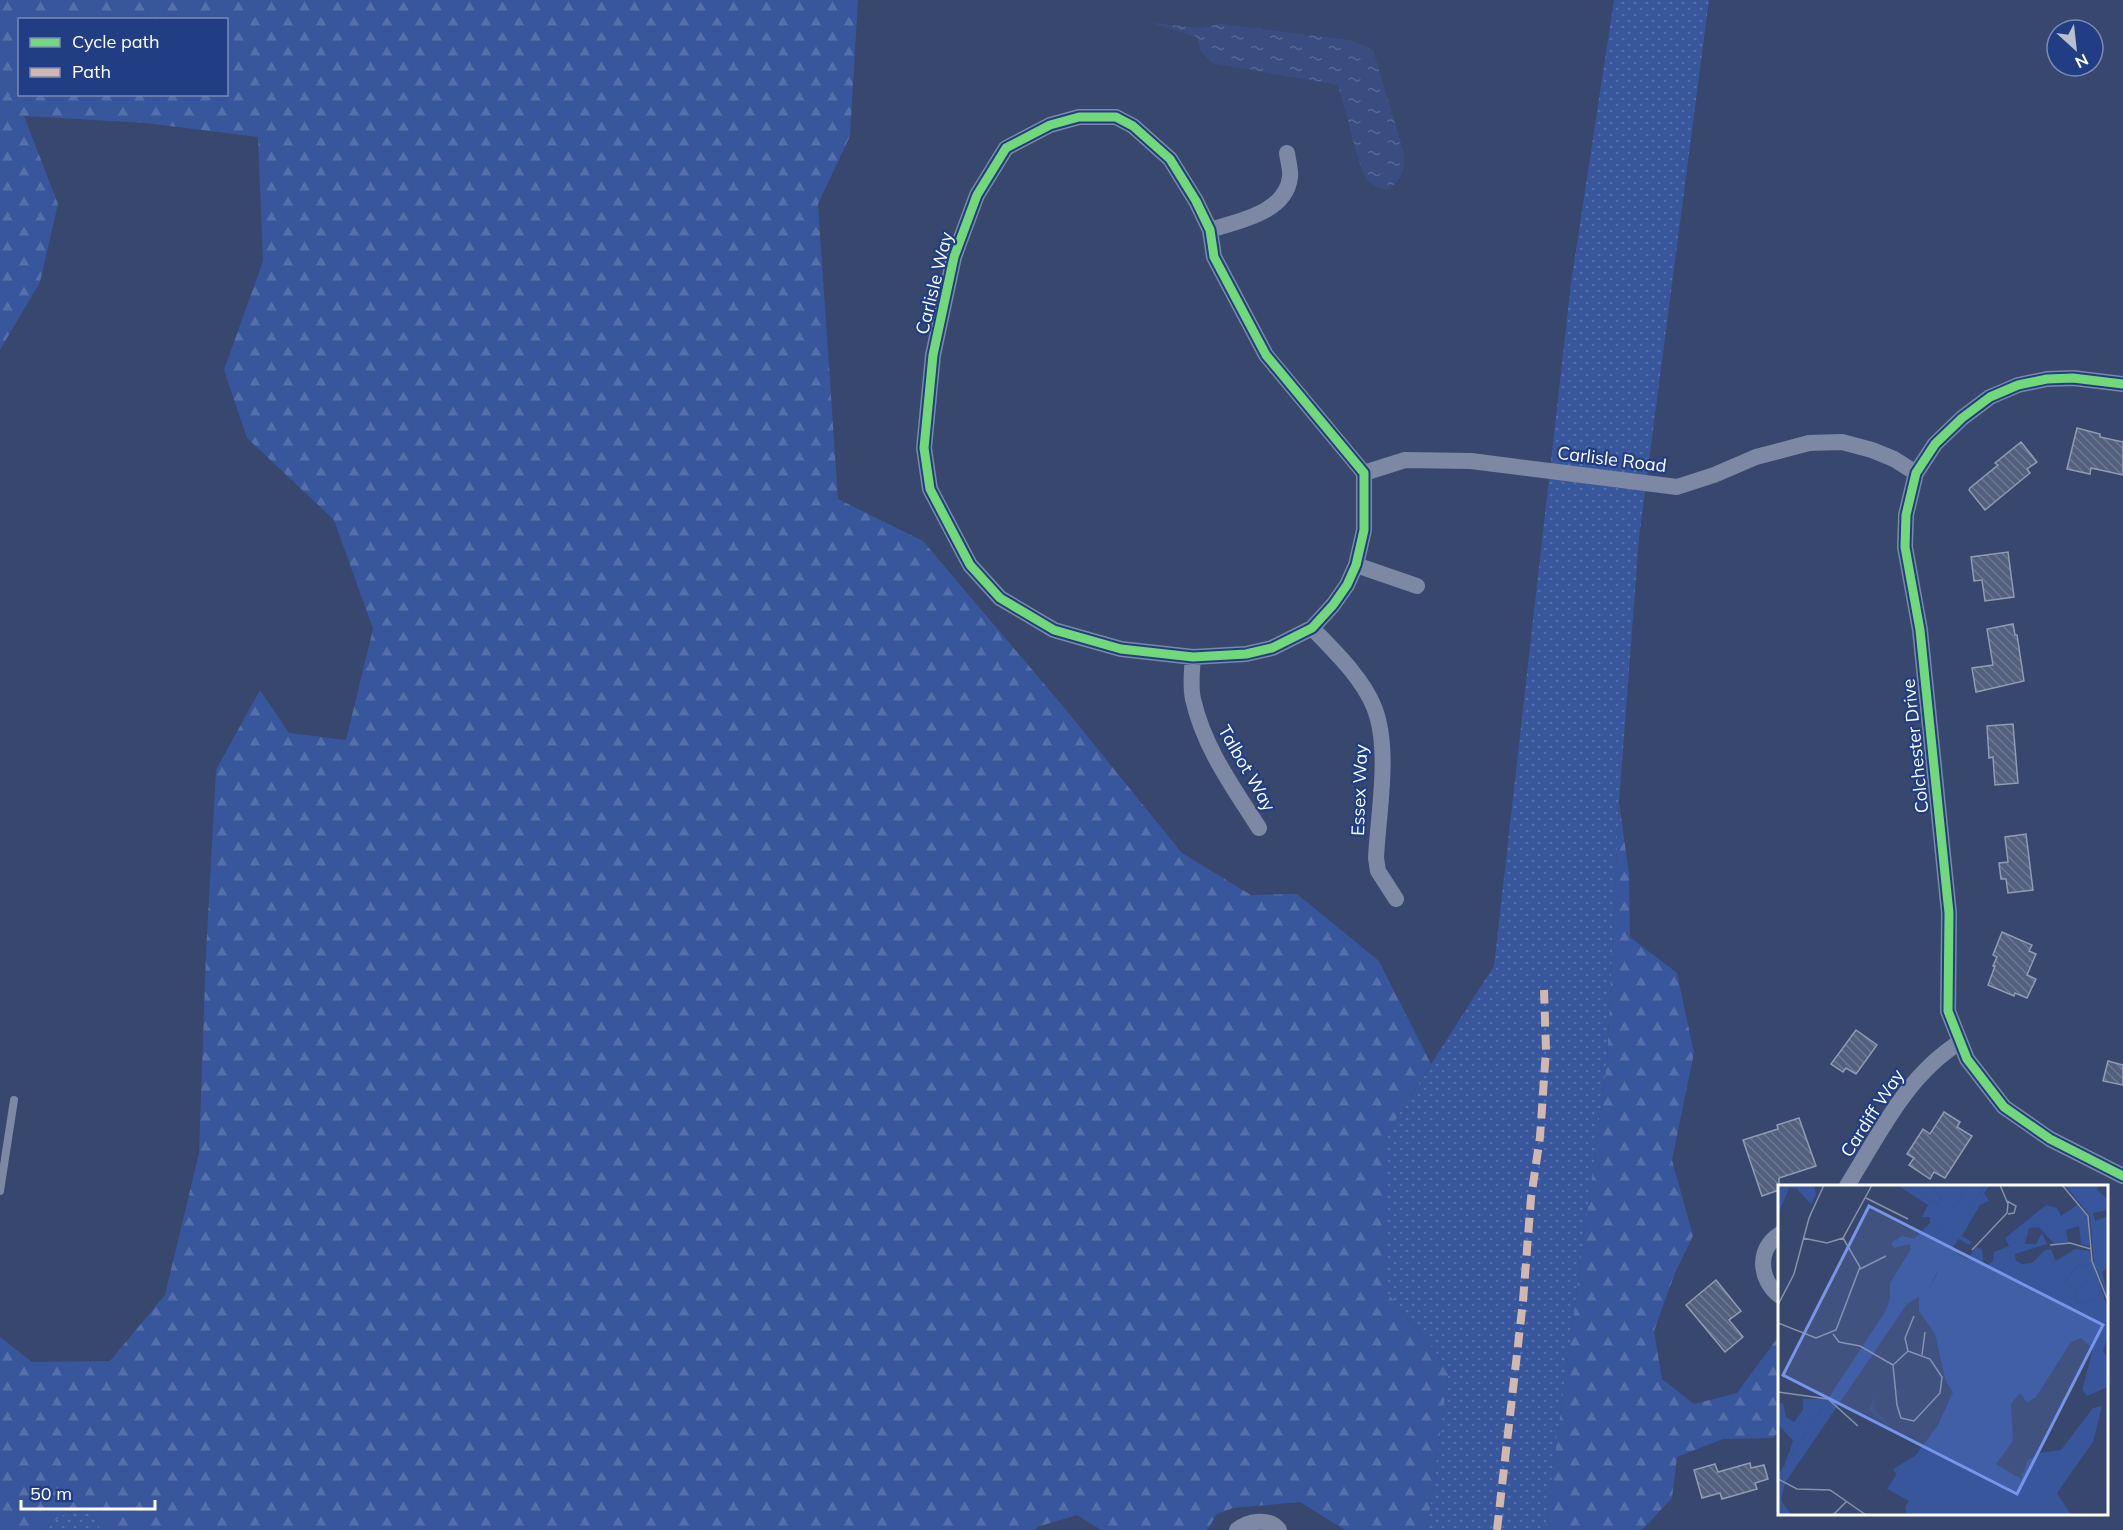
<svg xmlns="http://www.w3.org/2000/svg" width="2123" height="1530" font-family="Mulish,sans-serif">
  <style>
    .green { fill: url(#green-dots) }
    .forest { fill: url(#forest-firs); fill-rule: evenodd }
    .water { fill: url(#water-ripples) }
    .building { fill: url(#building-back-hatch); stroke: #919bb2; stroke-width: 1.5 }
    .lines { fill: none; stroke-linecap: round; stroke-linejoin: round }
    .lane { stroke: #7d88a4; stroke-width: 8 }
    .street { stroke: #7d88a4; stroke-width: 16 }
    .quiet { stroke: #d1b7ad; stroke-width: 8; stroke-dasharray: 15 8; stroke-linecap: butt }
    .cycleway-casing { stroke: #213e84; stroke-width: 13 }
    .cycleway { stroke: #71d979; stroke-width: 9 }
    .labels { text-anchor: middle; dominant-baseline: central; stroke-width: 4.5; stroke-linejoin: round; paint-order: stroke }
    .street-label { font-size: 18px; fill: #fff; stroke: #213e84 }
    .inset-road { fill: none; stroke: #8791a8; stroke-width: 1.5 }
    .view { fill: #7795e8; fill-opacity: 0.15; stroke: #7795e8; stroke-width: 3 }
    .inset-edge { fill: none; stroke: #fff; stroke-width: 3 }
  </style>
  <defs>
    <pattern id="green-dots" width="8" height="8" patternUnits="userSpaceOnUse" patternTransform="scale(1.5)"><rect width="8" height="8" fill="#37569c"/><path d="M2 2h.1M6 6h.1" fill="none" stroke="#556fab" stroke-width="1.8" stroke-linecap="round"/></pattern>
    <pattern id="forest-firs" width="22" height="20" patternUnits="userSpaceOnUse" patternTransform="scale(1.5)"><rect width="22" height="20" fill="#37569c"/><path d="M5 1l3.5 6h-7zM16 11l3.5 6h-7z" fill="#556fab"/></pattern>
    <pattern id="water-ripples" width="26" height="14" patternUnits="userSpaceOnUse" patternTransform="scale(1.5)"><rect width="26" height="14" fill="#394d80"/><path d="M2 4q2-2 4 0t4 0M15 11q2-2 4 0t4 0" fill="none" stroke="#576893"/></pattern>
    <pattern id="building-back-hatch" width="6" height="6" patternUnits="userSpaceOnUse" patternTransform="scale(1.5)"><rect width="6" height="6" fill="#52607e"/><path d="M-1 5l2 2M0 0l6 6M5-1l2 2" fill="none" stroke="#6c7891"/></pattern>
  </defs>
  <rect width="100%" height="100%" fill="#37476e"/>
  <path class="green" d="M1614 0H1709L1639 538 1619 803 1607 1063 1545 1530H1427L1449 1369 1385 1290V1136L1494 966 1571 283Z
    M90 1510 101 1530H41L66 1513Z"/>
  <path class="forest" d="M0 0H858L850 136 818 204 838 499 923 541 1067 711 1182 853 1251 895 1297 894 1379 961 1431 1064 1385 1136V1290L1449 1369 1427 1530H1345L1300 1502 1233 1508 1217 1514 1207 1530H1101L1077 1515 1037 1527 1036 1530H101L90 1510 66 1513 41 1530H0V1337L32 1362 110 1361 165 1295 199 1153 206 953 216 770 260 690 289 733 346 740 373 629 334 520 247 438 224 370 263 261 258 137 145 123 24 116 58 204 40 282 0 350ZM20 20H226V94H20Z
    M1619 803 1629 873 1630 937 1677 973 1694 1053 1672 1160 1693 1236 1675 1273 1654 1331 1662 1379 1694 1404 1737 1393 1779 1336V1430L1773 1438 1723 1439 1677 1457 1672 1498 1642 1530H1545L1607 1063Z"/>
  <path class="water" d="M1152 23 1200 28 1221 24 1350 40 1373 50 1404 153C1405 171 1402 181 1386 190L1375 186 1367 180 1360 165 1338 85 1212 63 1201 52 1197 37Z"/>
  <path class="building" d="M2077 428 2100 434V437L2123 442V475L2091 468 2090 474 2067 469Z
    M2021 442 2037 462 2027 469 2030 473 1985 510 1969 490 1970 488 1998 465 1995 463Z
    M2008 552 2014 597 1985 601 1982 580 1974 581 1971 557Z
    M2013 624 2015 635H2017L2024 681 1976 692 1972 668 1993 665 1987 629Z
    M2013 724 2018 783 1995 785 1993 757 1989 758 1987 726Z
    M2026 834 2033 890 2008 893 2006 879H2001L1999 863 2008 862 2005 837Z
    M2002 932 2032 945 2029 951 2036 954 2027 975 2036 979 2027 998 2015 993 2014 996 1988 985 1995 966H1993L1997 957 1993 955Z
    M1856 1030 1877 1045 1856 1074 1846 1068 1843 1072 1831 1064Z
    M2108 1061 2123 1065V1085L2103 1081Z
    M1944 1112 1960 1122 1957 1127 1972 1136 1945 1178 1934 1172 1930 1179 1909 1165 1914 1158 1907 1154 1923 1129 1930 1134Z
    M1799 1118 1816 1166 1779 1178V1190L1762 1196 1743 1140 1778 1129 1777 1125Z
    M1716 1280 1741 1311 1729 1320 1743 1337 1725 1352 1686 1305Z
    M1750 1463 1751 1468 1764 1465 1768 1479 1755 1483 1757 1489 1722 1499 1720 1493 1702 1498 1694 1470 1715 1464 1718 1472Z"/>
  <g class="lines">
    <path class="lane" d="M0 1191 14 1100"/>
    <path class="street" d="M1079 117H1116L1133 126 1170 159 1196 201 1210 230 1214 257 1266 355 1364 473V530L1356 565 1347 585 1333 605 1312 628 1272 648 1246 654 1193 657 1121 649 1054 630 1000 598 970 565 930 489 924 448 933 355 954 257 977 195 1006 148 1050 125Z
      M1210 230C1238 221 1286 213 1290 177 1291 170 1288 161 1287 153
      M2123 384 2073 378 2047 379 2018 385 1990 397 1962 418 1935 444 1916 473 1906 515 1905 547 1920 630 1949 913 1948 1011 1967 1059 2004 1107 2050 1139 2123 1176
      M1364 473 1405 460 1471 461 1677 487 1714 475 1756 457 1809 443 1842 442 1872 450 1894 459 1916 473
      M1356 565 1417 586
      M1312 628C1334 651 1362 677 1374 707 1391 749 1378 814 1376 858L1378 871 1396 899
      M1193 657C1192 670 1190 685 1193 699 1204 748 1233 787 1259 828
      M1847 1186C1880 1133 1906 1076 1960 1042
      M1780 1234C1756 1249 1759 1280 1780 1296
      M1237 1530C1248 1521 1269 1517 1279 1530"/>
    <path class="quiet" d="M1497 1530 1523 1301 1531 1198 1540 1137 1546 1050 1544 990"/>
    <g class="cycleway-casing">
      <path id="cycleway" d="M1079 117H1116L1133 126 1170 159 1196 201 1210 230 1214 257 1266 355 1364 473V530L1356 565 1347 585 1333 605 1312 628 1272 648 1246 654 1193 657 1121 649 1054 630 1000 598 970 565 930 489 924 448 933 355 954 257 977 195 1006 148 1050 125Z
        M2123 384 2073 378 2047 379 2018 385 1990 397 1962 418 1935 444 1916 473 1906 515 1905 547 1920 630 1949 913 1948 1011 1967 1059 2004 1107 2050 1139 2123 1176"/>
    </g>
    <use href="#cycleway" class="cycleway"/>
  </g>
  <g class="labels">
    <g class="street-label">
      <text transform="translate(934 283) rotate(-76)">Carlisle Way</text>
      <text transform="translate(1612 459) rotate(7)">Carlisle Road</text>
      <text transform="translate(1915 746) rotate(-96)">Colchester Drive</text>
      <text transform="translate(1247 768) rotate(60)">Talbot Way</text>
      <text transform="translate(1359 790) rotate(-88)">Essex Way</text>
      <text transform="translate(1872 1113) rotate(-57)">Cardiff Way</text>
    </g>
  </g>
  <g transform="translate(1778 1185)">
    <rect width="330" height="330" fill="#37476e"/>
    <path d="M126 0H153L163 13 160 20ZM190 0H208L181 41 150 106 129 119 7 298 3 315 13 330H0V290ZM300 80 309 81V95L303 102H293L287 96ZM319 99 322 108 316 114 300 119 297 108Z" fill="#37569c"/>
    <path d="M0 0H36L38 10 33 19 19 4 11 3 0 30ZM119 0 130 2 160 20 163 13 153 0H190L106 130 112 114V98L133 64 131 59 116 63 113 58 124 51 136 54 152 38V32H144L150 20ZM208 0H212L206 8 211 16 202 20 184 51 194 57 191 60 181 54 175 62 180 70 190 74 198 62 204 64 206 82 215 76 216 67 231 61 227 53 268 20 279 23 283 31 299 20 310 31 311 61 303 59 301 41 288 45 290 57 276 59 261 42 251 43 247 59H258L264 48 269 59 237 69 238 76 244 79 254 78 267 65 273 64 278 76 297 64 311 66 330 125V151L325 166 330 173V202L309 211 304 205 315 164 303 153 293 157 258 212 249 218 242 208 233 219 235 256 218 279 243 294 250 275 262 268 283 265 315 223 324 221 315 257 279 308 293 330H129L127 322 131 316 109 304 118 290 115 284 138 270 160 240 175 207 168 197 157 149 141 126V111L150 106 159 89 156 77ZM300 80 309 81V95L303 102H293L287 96ZM319 100 322 108 316 114 300 119 297 108ZM287 0H321L319 5 330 14V25L315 28 317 36 330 31V82L324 87 330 111 316 78 312 31ZM25 214H50L6 281 15 256 0 239V219L5 218 8 232 16 237 25 225Z" fill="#37569c" fill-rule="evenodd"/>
    <path d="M97 210 96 224 113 242 91 226Z" fill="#394d80"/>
    <path class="inset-road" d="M284 0 310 31 314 76 330 116M88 13 130 34M229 16 238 21 236 28 230 29M25 53 49 58 65 53 94 0M272 60 292 58 313 64M194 65 229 28 230 19 222 0M82 84 108 71M0 120 16 89 31 33 46 0M0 138 38 153 58 145 82 82 65 53M55 149 61 157 82 161 115 180M130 166 152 174 164 192 162 208 136 236 123 233 119 220 115 180ZM130 166 127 153 136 131M144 170 147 147M0 207 50 214 80 241M0 294 19 304 52 305 88 330M55 330 69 316"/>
    <path class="view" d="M91 21 325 140 239 309 5 190Z"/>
    <rect width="330" height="330" class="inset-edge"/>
  </g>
  <rect x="18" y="18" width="210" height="78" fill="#213e84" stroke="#7a8bb5" stroke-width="1.5"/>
  <rect x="30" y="38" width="30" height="9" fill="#71d979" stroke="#7a8bb5" stroke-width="1.5"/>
  <text x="72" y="48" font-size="18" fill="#ffffff">Cycle path</text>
  <rect x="30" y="68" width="30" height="9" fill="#d1b7ad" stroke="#7a8bb5" stroke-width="1.5"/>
  <text x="72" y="78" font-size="18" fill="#ffffff">Path</text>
  <g transform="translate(2075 48) rotate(153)"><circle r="28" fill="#213e84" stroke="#7a8bb5" stroke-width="1.5"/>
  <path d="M0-4.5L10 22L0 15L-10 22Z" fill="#b9bfcc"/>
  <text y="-9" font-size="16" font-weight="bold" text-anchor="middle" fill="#ffffff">N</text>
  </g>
  <path d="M21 1500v9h134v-9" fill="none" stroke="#ffffff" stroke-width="3"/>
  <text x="30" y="1500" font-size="18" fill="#ffffff" stroke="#213e84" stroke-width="4.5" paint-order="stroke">50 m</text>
</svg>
